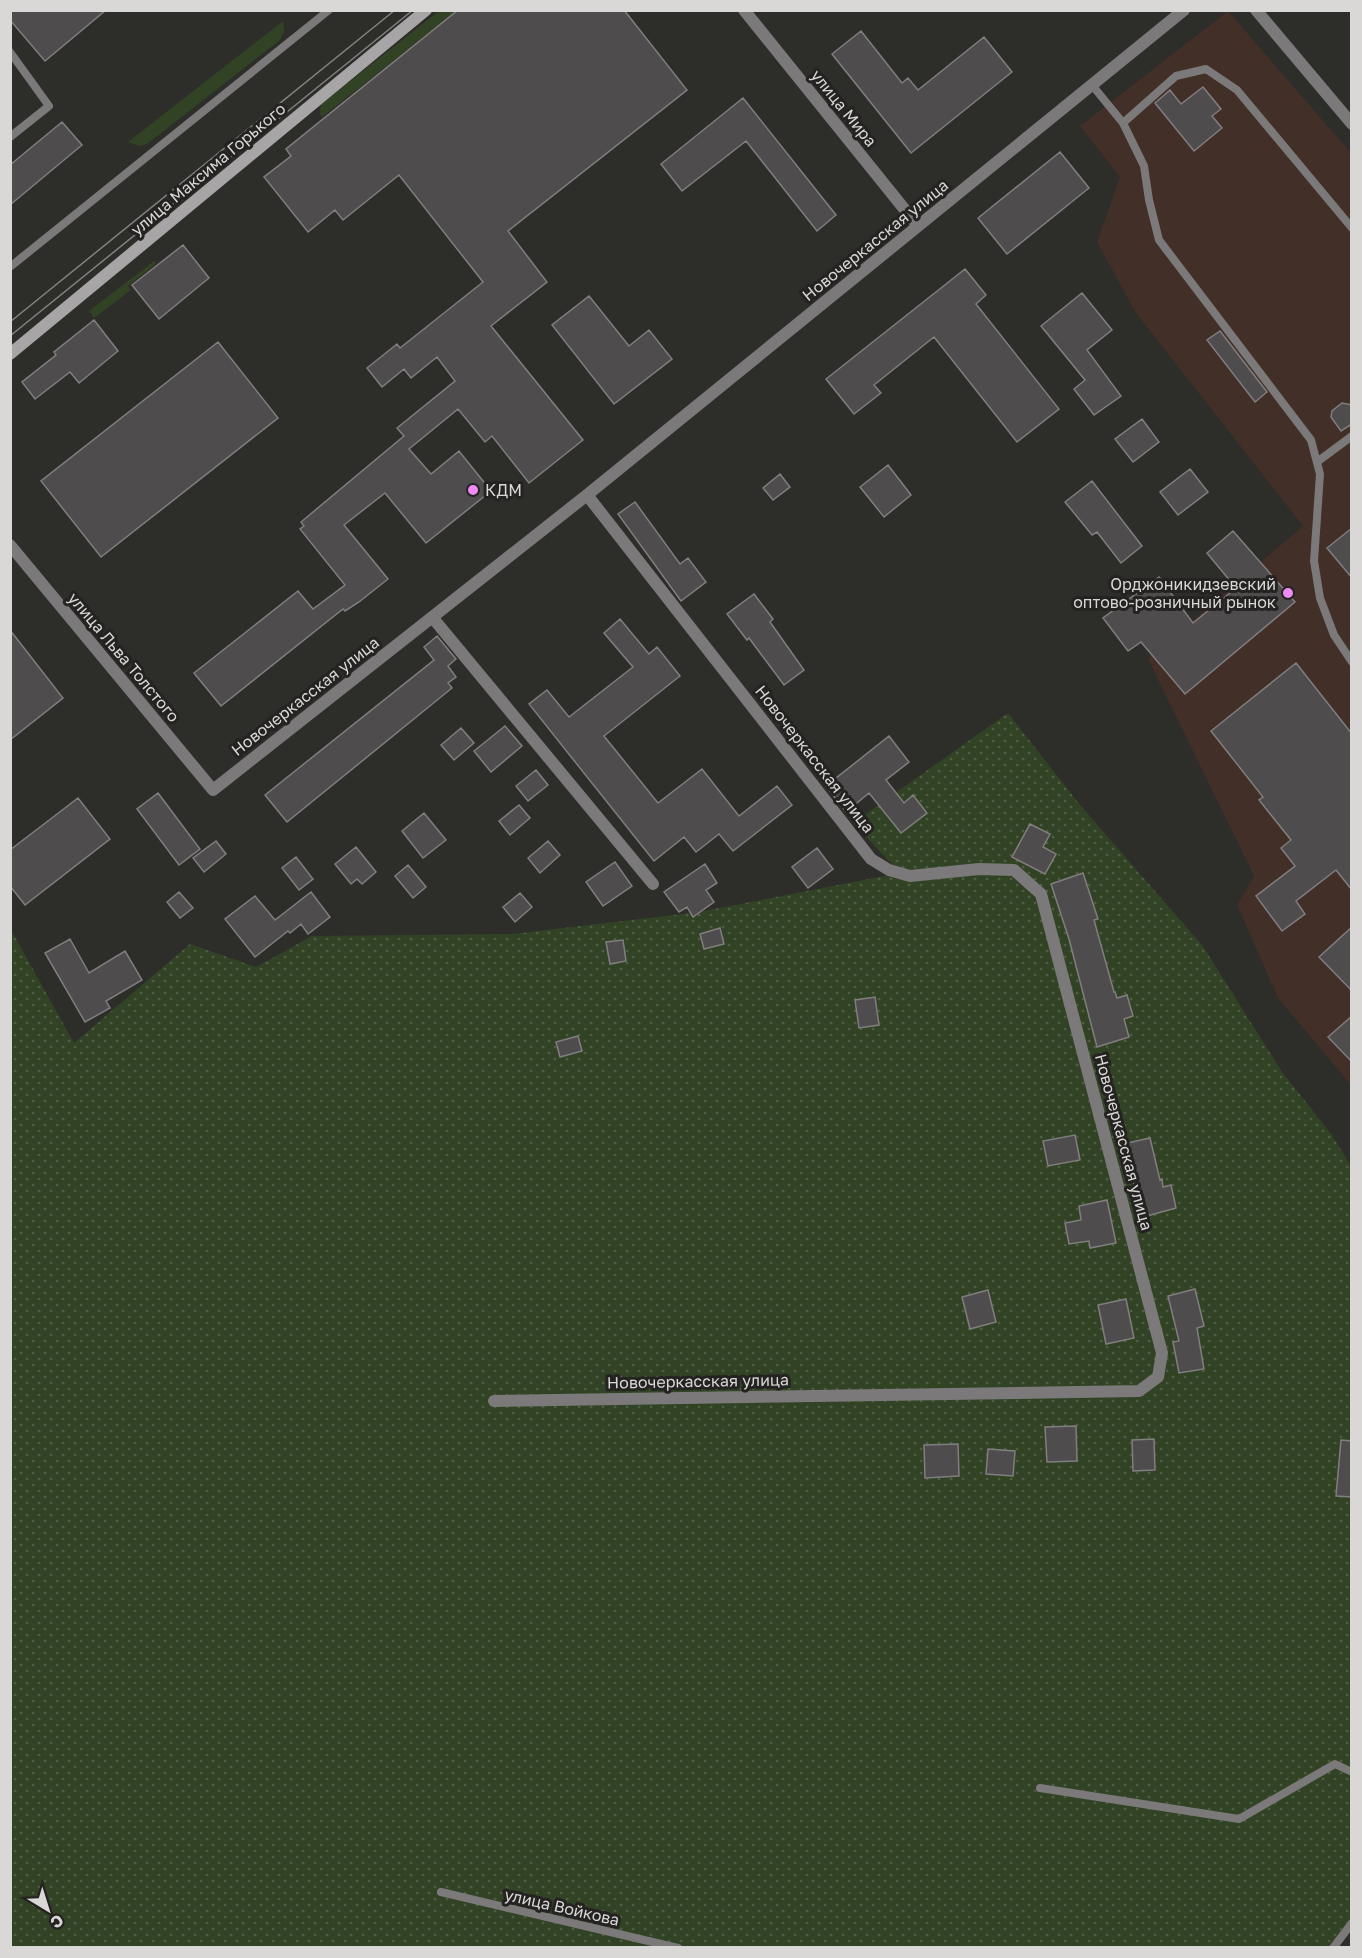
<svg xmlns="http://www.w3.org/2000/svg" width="1362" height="1958" font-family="'Golos Text',sans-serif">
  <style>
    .commercial { fill: #422f28 }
    .green { fill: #324325 }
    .garden { fill: url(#garden-dots) }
    .building { fill: #4e4c4d; stroke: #817e7f; stroke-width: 1.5 }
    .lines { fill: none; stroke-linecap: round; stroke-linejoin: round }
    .lane { stroke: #7b7979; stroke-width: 8 }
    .street { stroke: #7b7979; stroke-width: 12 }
    .secondary { stroke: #a7a5a5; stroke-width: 12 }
    .tram { stroke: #828280; stroke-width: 1.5 }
    .poi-dot { fill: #f08bf6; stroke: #242321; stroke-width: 2 }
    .labels { text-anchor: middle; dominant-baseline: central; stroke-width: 6; stroke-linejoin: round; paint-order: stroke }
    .street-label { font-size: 16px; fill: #d9d8d7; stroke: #242321 }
    .poi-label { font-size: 16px; fill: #d9d8d7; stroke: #242321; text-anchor: start }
  </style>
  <defs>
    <pattern id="garden-dots" width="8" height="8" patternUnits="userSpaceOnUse" patternTransform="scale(1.5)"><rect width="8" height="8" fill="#324325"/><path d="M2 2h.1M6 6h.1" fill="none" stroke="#4f5d44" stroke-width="1.8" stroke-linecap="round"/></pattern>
  </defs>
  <rect width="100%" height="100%" fill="#2d2d2a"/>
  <path class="commercial" d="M1228 11 1351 153V1085L1278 998 1237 905 1254 876 1148 659 1303 526 1136 313 1097 242 1120 177 1080 126Z"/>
  <path class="green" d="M439 11H456L322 117 320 114 321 104Z
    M283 21 284 32 280 40 147 144 139 146 128 142Z
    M154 261 156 264 128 286 131 290 94 318 89 311Z"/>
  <path class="garden" d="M1008 713 1080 805 1202 945 1282 1072 1332 1135 1351 1166V1918L1328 1948 11 1947 10 928 74 1043 190 944 256 967 312 936 513 934 699 912 900 873 853 823Z"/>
  <path class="building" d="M10 10H106L45 61 10 20Z
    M458 10H624L687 90 508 231 547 282 491 326 583 440 529 483 492 436 485 442 458 409 409 449 431 474 459 451 491 491 426 543 385 493 344 525 388 579 359 602 345 611 343 609 221 706 194 673 298 591 313 609 345 585 300 529 304 526 301 522 404 436 397 428 455 381 437 357 411 378 404 369 382 387 367 368 397 344 400 348 483 282 399 175 343 220 335 210 308 232 264 177 291 156 286 149Z
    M861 31 902 83 908 78 918 90 984 37 1012 72 911 153 832 54Z
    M1203 87 1221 109 1212 116 1222 128 1194 151 1155 103 1170 90 1181 104Z
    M743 98 836 215 817 231 746 141 682 191 661 164Z
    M62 122 82 145 10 205V165Z
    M1060 152 1089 188 1007 254 978 218Z
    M183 245 209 278 159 319 132 285Z
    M965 269 986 295 976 304 1059 409 1017 442 934 337 874 385 881 393 854 414 826 379Z
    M1082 293 1112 330 1087 350 1121 396 1094 415 1074 389 1085 380 1041 326Z
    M589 296 629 346 649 330 672 359 614 404 552 325Z
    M94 320 118 351 79 383 70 372 35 399 22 382 56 355 54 352Z
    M1220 331 1267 392 1255 402 1207 340Z
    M218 342 278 418 101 557 41 481Z
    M1342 403 1352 405V424L1341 431 1331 417 1332 411Z
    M1142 419 1159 442 1133 462 1115 439Z
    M888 465 911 495 884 517 860 487Z
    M1190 469 1208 492 1178 515 1160 492Z
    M780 474 790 487 773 500 763 488Z
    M1092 481 1142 546 1121 563 1097 532 1092 535 1065 502Z
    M635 502 680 564 688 558 706 582 681 601 618 514Z
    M1352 528V578L1327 548Z
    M1233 531 1295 602 1185 694 1141 642 1128 651 1103 618 1159 577 1193 623 1236 588 1207 553Z
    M754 594 773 619 770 622 804 670 784 685 749 638 747 640 727 614Z
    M620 619 649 654 657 647 680 676 604 736 658 803 702 769 739 816 777 786 792 805 733 851 719 834 696 852 684 837 654 861 529 704 547 690 569 717 633 667 604 633Z
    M10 630 63 698 10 740Z
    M437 636 456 659 448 666 456 677 448 683 452 688 287 822 265 795 434 660 424 647Z
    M1296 663 1352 734V890L1336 870 1296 901 1305 914 1282 931 1256 896 1295 866 1281 848 1291 840 1259 800 1263 797 1211 731Z
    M505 726 522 746 491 772 474 751Z
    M461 728 474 743 454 760 441 745Z
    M889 736 909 762 886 780 904 803 913 795 927 813 901 833 869 793 846 812 826 786Z
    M536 770 548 785 528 801 516 786Z
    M158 793 200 849 179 865 137 809Z
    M78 798 110 839 25 905 10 886V850Z
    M519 805 530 818 510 835 499 821Z
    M424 813 446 840 423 858 402 831Z
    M1030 824 1050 834 1043 847 1056 854 1045 874 1012 857Z
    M216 841 226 854 204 872 193 858Z
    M548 841 560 855 540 873 528 858Z
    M356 847 376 872 362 884 357 879 351 884 335 864Z
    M817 848 833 869 808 888 792 867Z
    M296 857 313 879 299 890 282 868Z
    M615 862 632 886 603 906 586 882Z
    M705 864 717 883 706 890 714 902 693 917 687 907 679 912 664 892Z
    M408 865 426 887 413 898 395 876Z
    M1083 873 1098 919 1094 920 1114 992H1115L1117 998 1127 995 1133 1016 1124 1019 1129 1037 1097 1047 1069 939 1051 884Z
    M179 892 193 908 180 918 167 902Z
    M311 892 330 917 308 934 301 924 290 933 288 931 255 957 225 919 255 896 275 920Z
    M520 893 532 907 515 922 503 907Z
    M1352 927V991L1319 957Z
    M720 928 724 944 704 949 700 934Z
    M70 939 89 973 125 951 142 980 106 1001 110 1008 85 1022 45 953Z
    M623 940 626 961 610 964 606 942Z
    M875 997 879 1025 859 1028 855 1000Z
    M1352 1016V1062L1328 1037Z
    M578 1036 582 1051 560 1057 556 1042Z
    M1075 1135 1080 1160 1048 1166 1043 1141Z
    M1150 1138 1160 1180 1162 1179 1163 1187 1171 1185 1176 1208 1143 1217 1123 1144Z
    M1107 1200 1116 1243 1090 1248 1089 1241 1069 1244 1065 1223 1081 1220 1079 1206Z
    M1195 1289 1204 1326 1197 1328 1204 1369 1179 1373 1173 1342 1179 1341 1168 1296Z
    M988 1290 996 1322 970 1329 962 1297Z
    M1126 1299 1134 1338 1106 1344 1098 1305Z
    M1076 1426 1077 1461 1047 1462 1045 1427Z
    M1154 1439 1155 1470 1133 1471 1132 1440Z
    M1341 1440 1352 1441V1497L1336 1496Z
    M958 1444 959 1476 925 1478 924 1445Z
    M988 1449 1015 1451 1013 1476 986 1474Z"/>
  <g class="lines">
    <path class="lane" d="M10 52 49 106 10 137
      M1092 85 1123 123 1144 166 1149 200 1159 240 1311 440 1320 474 1314 561 1320 598 1334 635 1352 662
      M1123 123 1176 76 1206 69 1237 90 1352 228
      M10 267 329 10
      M1317 462 1352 436
      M1040 1788 1239 1819 1335 1764 1352 1772
      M441 1892 678 1948
      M1333 1948 1352 1923"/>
    <path class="street" d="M744 10 918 226
      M1256 10 1352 124
      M10 545 213 790 587 495 1184 10
      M432 617 653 884
      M494 1401 1139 1391 1158 1377 1162 1353 1041 894 1014 870 979 869 910 876 889 870 871 859 587 495"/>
    <path class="secondary" d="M10 354 426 10"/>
    <path class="tram" d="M10 322 395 10
      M10 336 413 10"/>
  </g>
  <g class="poi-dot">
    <circle cx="473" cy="490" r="6"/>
    <circle cx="1288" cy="593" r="6"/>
  </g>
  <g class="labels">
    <g class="street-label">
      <text transform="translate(844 108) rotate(51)">улица Мира</text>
      <text transform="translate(208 169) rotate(-40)">улица Максима Горького</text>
      <text transform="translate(875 240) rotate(-39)">Новочеркасская улица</text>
      <text transform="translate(124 657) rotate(50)">улица Льва Толстого</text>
      <text transform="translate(305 696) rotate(-38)">Новочеркасская улица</text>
      <text transform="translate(815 759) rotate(52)">Новочеркасская улица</text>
      <text transform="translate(1124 1142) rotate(75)">Новочеркасская улица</text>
      <text transform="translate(698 1381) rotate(-1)">Новочеркасская улица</text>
      <text transform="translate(562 1907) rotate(13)">улица Войкова</text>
    </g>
    <g class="poi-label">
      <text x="485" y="490">КДМ</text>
      <text x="1276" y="584" text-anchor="end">Орджоникидзевский<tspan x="1276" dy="18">оптово-розничный рынок</tspan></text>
    </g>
  </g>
  <rect width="1362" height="1958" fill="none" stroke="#d9d8d7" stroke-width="24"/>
  <g transform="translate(48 1910) rotate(142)" stroke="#242321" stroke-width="4.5" paint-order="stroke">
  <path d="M0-4.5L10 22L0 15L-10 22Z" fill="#d9d8d7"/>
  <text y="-9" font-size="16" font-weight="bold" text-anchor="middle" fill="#d9d8d7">С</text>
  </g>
</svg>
